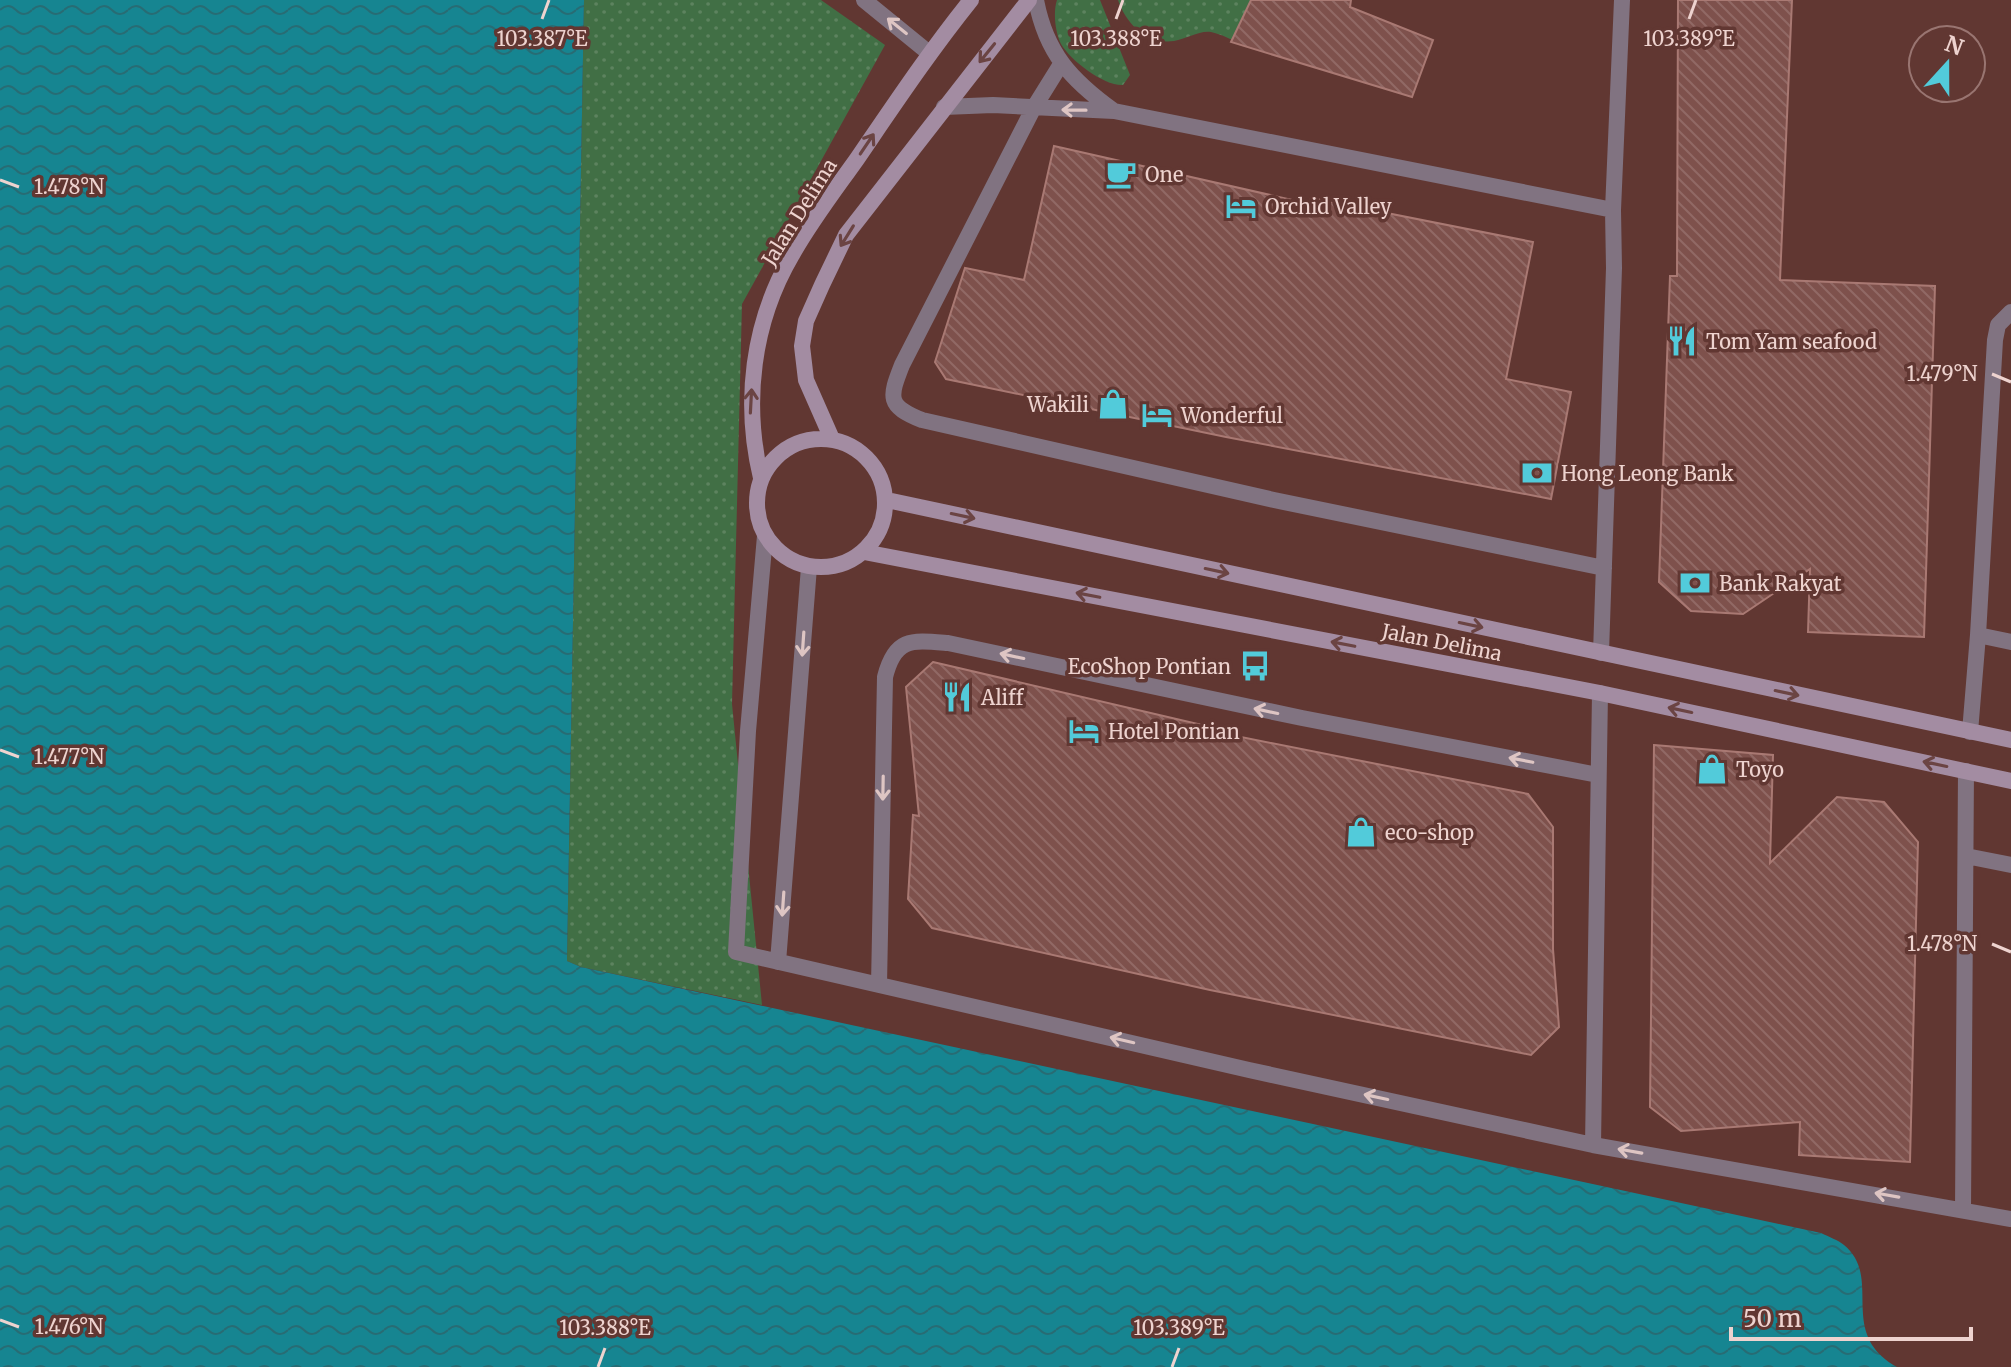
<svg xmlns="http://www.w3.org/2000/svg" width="2011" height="1367" font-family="Merriweather,serif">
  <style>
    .grass { fill: url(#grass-dots) }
    .water { fill: url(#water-waves) }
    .building { fill: url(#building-back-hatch); stroke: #a97973; stroke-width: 2 }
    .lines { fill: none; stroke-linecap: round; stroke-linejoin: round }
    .street { stroke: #817381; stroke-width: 16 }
    .secondary { stroke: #a38ca2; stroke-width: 16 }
    .oneway { stroke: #dec5c3 }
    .oneway2 { stroke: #6b4443 }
    .ticks { fill: none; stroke: #eed3cf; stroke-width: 3 }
    .labels { text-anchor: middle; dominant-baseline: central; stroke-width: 7; stroke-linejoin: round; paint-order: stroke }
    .poi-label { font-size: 20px; fill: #eed3cf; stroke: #613732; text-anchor: start }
    .street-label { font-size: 20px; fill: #eed3cf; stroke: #613732 }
    .ticks-label { font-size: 20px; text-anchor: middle; fill: #eed3cf; stroke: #613732; stroke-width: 7; stroke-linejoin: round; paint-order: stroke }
  </style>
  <defs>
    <pattern id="grass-dots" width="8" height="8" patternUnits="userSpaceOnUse" patternTransform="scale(2)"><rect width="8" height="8" fill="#416f45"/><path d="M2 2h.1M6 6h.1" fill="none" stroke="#5d835f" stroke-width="1.8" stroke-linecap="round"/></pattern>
    <pattern id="water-waves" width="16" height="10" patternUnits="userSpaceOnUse" patternTransform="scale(2)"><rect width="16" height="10" fill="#168591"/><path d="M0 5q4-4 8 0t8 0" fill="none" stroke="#276c74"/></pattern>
    <pattern id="building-back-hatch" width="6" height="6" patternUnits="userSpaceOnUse" patternTransform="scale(2)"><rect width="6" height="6" fill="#7e514c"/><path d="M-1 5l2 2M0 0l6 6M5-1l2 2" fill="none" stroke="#916965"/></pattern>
  </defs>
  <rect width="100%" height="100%" fill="#613732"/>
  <path class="grass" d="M584 0H821L885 45 742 304 732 704 762 1005 581 967 567 961Z
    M1057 0H1100L1130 75 1123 85C1104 86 1071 61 1061 44 1055 32 1053 12 1057 0Z
    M1118 0H1257L1241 44C1232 40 1221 34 1211 32 1200 30 1186 39 1174 41 1147 45 1126 24 1118 0Z"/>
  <path class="water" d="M0 0H584L567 961 581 967 1821 1233C1829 1237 1838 1240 1844 1245 1884 1278 1836 1333 1897 1367H0Z"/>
  <path class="building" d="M1251 0H1351L1350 7 1433 40 1412 97 1231 42Z
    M1678 0H1792L1780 280 1935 286 1924 637 1808 632 1810 569 1743 614 1691 611 1659 582 1670 276H1677Z
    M1054 146 1310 204 1311 198 1533 242 1506 379 1571 392 1551 499 1226 437 946 379 935 362 965 268 1024 280Z
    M933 662 1232 732 1231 735 1528 794 1553 827V949L1559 1027 1531 1055 1210 990 932 928 908 899 913 815 919 816 906 687Z
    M1654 745 1773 755 1770 863 1837 797 1884 802 1918 842 1910 1162 1799 1155 1800 1122 1681 1131 1650 1107Z"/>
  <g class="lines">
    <path class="street" d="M864 0 929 53
      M1036 0C1046 53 1071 80 1114 111
      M1061 64 1033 109 902 365C889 398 887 406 922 420L1274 500 1604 568
      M944 107 993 105 1114 111 1613 210
      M765 536 748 731 736 952 1249 1070 1593 1145 2011 1219
      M1978 635 2011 642
      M1601 653 1614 268 1613 210 1622 0
      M1970 732 1978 635 1995 340 1998 325 2011 312
      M1966 856 2011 865
      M778 962 809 567
      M879 985 885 677C895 637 912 640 948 643L1302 718 1598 775
      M1593 1145 1600 693
      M1963 1209 1966 771"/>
    <path class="secondary" d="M757 503a64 64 0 1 1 128 0a64 64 0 1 1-128 0Z
      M832 439 806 380 802 346 806 321 822 285 846 235 1029 0
      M761 478C743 403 752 323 792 255 811 221 835 190 857 159 894 105 930 51 971 0
      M887 500 2011 740
      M864 552 1600 693 2011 781"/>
  </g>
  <defs><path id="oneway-shaft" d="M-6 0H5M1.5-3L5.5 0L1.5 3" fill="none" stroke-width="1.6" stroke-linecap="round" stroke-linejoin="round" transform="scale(2)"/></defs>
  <g class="oneway">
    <use href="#oneway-shaft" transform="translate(897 26) rotate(-141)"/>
    <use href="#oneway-shaft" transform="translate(1074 110) rotate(-179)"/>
    <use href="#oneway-shaft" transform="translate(803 644) rotate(94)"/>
    <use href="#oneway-shaft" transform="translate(1012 656) rotate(-168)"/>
    <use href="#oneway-shaft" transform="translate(1266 711) rotate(-168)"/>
    <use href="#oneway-shaft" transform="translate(1521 760) rotate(-169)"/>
    <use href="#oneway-shaft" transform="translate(883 788) rotate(91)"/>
    <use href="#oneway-shaft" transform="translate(783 904) rotate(94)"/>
    <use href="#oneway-shaft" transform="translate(1122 1040) rotate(-167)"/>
    <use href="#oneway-shaft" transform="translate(1376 1097) rotate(-168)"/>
    <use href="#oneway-shaft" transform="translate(1630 1151) rotate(-170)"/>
    <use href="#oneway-shaft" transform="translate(1887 1195) rotate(-170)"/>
  </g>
  <g class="oneway2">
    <use href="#oneway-shaft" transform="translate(987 53) rotate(129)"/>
    <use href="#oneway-shaft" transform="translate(867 144) rotate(-56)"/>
    <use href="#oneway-shaft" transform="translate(847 236) rotate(122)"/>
    <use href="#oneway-shaft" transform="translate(751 401) rotate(-87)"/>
    <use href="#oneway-shaft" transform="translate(963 516) rotate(12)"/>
    <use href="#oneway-shaft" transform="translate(1217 571) rotate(12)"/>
    <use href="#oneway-shaft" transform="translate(1088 595) rotate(-169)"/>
    <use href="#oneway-shaft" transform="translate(1471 625) rotate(12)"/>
    <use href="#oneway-shaft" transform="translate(1343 644) rotate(-169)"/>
    <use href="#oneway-shaft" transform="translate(1787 693) rotate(12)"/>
    <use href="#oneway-shaft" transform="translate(1680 710) rotate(-168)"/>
    <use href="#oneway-shaft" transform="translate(1935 764) rotate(-168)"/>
  </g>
  <path class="ticks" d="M542 19 549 0M1116 19 1123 0M1689 19 1696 0M0 180 19 187M1992 374 2011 382M0 750 19 757M1992 944 2011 952M0 1320 19 1327M598 1367 605 1348M1172 1367 1179 1348"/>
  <defs>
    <g id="cafe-bare" transform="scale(2.4)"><path d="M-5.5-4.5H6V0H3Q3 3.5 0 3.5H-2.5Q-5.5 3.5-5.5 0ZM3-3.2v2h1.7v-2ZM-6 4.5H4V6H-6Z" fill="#52cbda" stroke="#613732" stroke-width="2.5" paint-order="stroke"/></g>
    <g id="hotel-bare" transform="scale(2.4)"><path d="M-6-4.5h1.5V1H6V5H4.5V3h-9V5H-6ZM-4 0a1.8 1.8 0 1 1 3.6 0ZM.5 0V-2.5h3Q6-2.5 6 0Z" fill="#52cbda" stroke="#613732" stroke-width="2.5" paint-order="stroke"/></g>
    <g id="restaurant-bare" transform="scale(2.4)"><path d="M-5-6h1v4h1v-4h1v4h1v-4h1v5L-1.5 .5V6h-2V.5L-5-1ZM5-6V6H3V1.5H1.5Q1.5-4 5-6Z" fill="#52cbda" stroke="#613732" stroke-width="2.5" paint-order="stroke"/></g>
    <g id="shop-bare" transform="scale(2.4)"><path d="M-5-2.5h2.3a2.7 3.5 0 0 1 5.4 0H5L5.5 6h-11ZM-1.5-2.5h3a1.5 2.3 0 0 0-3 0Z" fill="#52cbda" stroke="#613732" stroke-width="2.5" paint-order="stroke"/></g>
    <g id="bank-bare" transform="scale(2.4)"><path d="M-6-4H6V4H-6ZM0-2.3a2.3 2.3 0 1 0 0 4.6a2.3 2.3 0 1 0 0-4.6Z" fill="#52cbda" stroke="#613732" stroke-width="2.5" paint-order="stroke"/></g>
    <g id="bus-bare" transform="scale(2.4)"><path d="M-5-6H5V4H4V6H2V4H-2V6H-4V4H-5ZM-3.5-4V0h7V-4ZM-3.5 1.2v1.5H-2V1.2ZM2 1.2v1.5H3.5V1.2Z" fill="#52cbda" stroke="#613732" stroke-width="2.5" paint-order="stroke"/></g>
  </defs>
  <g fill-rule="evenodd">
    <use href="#cafe-bare" x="1121" y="174"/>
    <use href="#hotel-bare" x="1241" y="206"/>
    <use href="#restaurant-bare" x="1682" y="341"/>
    <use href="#shop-bare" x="1113" y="404"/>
    <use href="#hotel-bare" x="1157" y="415"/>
    <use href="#bank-bare" x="1537" y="473"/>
    <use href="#bank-bare" x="1695" y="583"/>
    <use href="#bus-bare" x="1255" y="666"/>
    <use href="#restaurant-bare" x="957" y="697"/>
    <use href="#hotel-bare" x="1084" y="731"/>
    <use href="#shop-bare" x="1712" y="769"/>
    <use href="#shop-bare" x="1361" y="832"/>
  </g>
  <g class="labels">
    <g class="poi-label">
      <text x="1145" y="174">One</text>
      <text x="1265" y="206">Orchid Valley</text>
      <text x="1706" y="341">Tom Yam seafood</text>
      <text x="1089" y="404" text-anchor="end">Wakili</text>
      <text x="1181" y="415">Wonderful</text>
      <text x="1561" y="473">Hong Leong Bank</text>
      <text x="1719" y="583">Bank Rakyat</text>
      <text x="1231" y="666" text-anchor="end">EcoShop Pontian</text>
      <text x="981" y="697">Aliff</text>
      <text x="1108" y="731">Hotel Pontian</text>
      <text x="1736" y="769">Toyo</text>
      <text x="1385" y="832">eco-shop</text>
    </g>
    <g class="street-label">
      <text transform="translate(799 212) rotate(-58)">Jalan Delima</text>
      <text transform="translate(1442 642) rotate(11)">Jalan Delima</text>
    </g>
  </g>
  <g class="ticks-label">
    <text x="542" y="46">103.387°E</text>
    <text x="1116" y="46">103.388°E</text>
    <text x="1689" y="46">103.389°E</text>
    <text x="69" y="194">1.478°N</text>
    <text x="1942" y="381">1.479°N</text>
    <text x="69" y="764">1.477°N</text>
    <text x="1942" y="951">1.478°N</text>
    <text x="69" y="1334">1.476°N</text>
    <text x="605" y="1335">103.388°E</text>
    <text x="1179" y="1335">103.389°E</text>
  </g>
  <g transform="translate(1947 64) rotate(21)"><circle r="38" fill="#613732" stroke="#997571" stroke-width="2"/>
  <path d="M0-6L14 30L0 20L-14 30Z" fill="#52cbda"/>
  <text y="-12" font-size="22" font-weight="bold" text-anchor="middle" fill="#eed3cf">N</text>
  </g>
  <path d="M1731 1327v12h240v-12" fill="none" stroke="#eed3cf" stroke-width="4"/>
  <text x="1743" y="1327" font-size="24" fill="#eed3cf" stroke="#613732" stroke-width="6" paint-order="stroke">50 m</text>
</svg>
